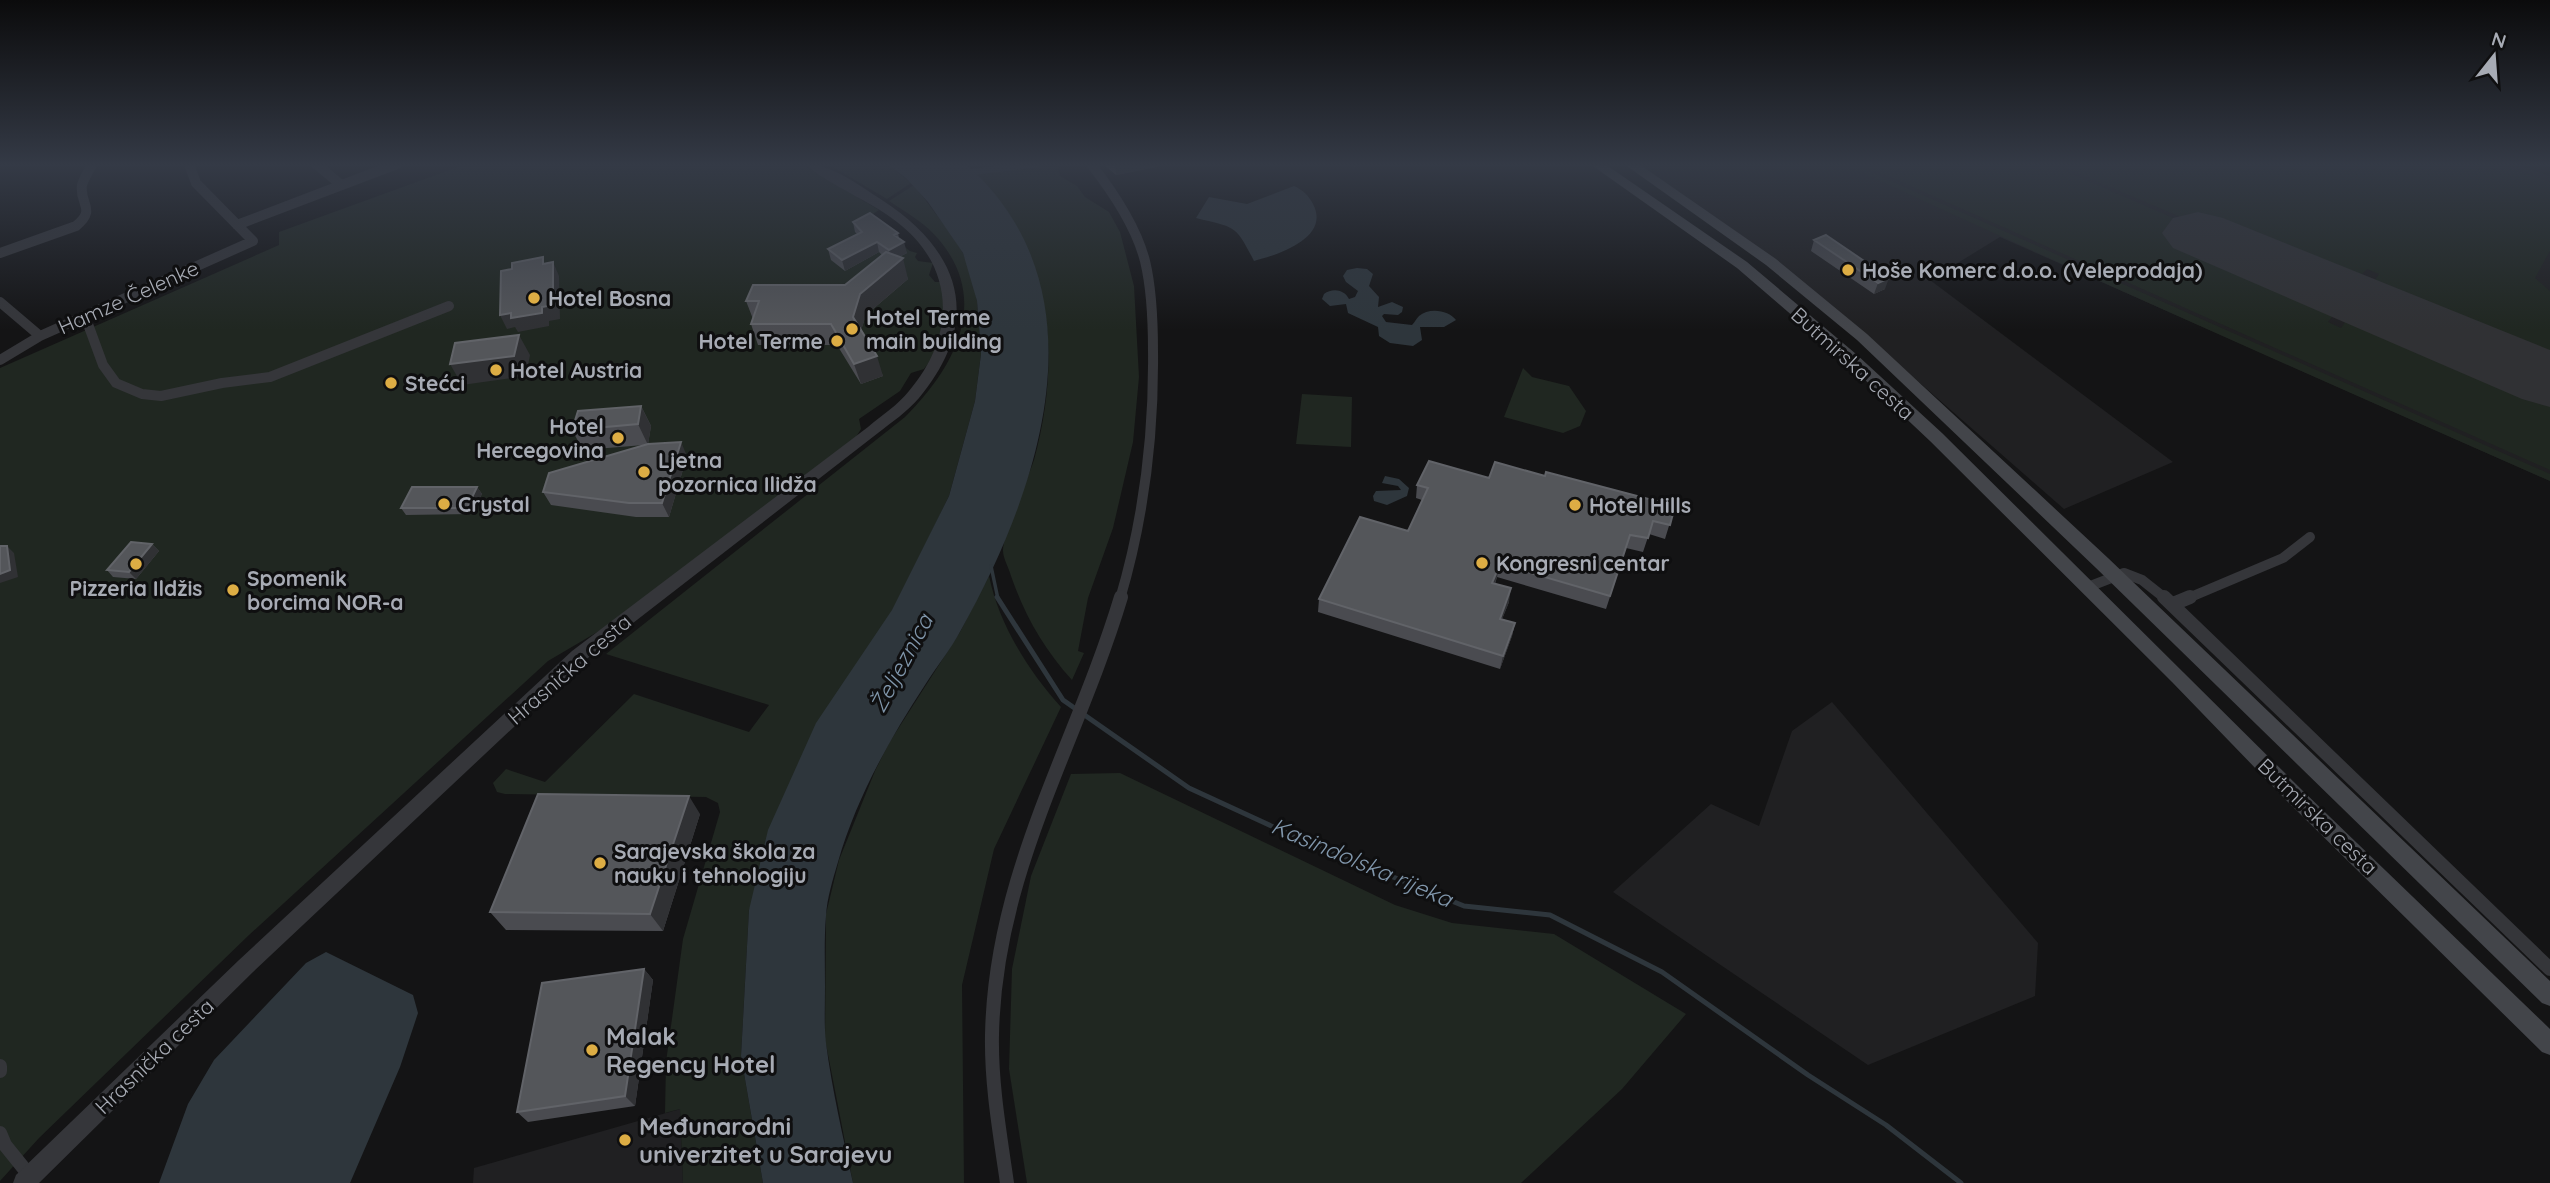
<svg xmlns="http://www.w3.org/2000/svg" width="2550" height="1183" font-family="Quicksand,sans-serif">
  <style>
    .built { fill: #202022 }
    .green { fill: #202721 }
    .water { fill: #2e363c }
    .lines { fill: none; stroke-linecap: round; stroke-linejoin: round }
    .stream-far1 { stroke: #2e363c; stroke-width: 3.5 }
    .stream { stroke: #2e363c; stroke-width: 5 }
    .canal { fill: #2e363c; fill-rule: evenodd }
    .runway { fill: #303134; fill-rule: evenodd }
    .minor-far1 { stroke: #35363a; stroke-width: 10 }
    .minor { stroke: #35363a; stroke-width: 14 }
    .tertiary { fill: #35363a; fill-rule: evenodd }
    .secondary { fill: #43454a; fill-rule: evenodd }
    .wall { fill: #4a4b50 }
    .shaded-wall { fill: #303134 }
    .building { fill: #54565a; stroke: #616368; stroke-width: 2 }
    .poi-dot { fill: #ddad44; stroke: #0f0f10; stroke-width: 2.5 }
    .labels { text-anchor: middle; dominant-baseline: central; stroke-width: 6; stroke-linejoin: round; paint-order: stroke }
    .poi-label { font-size: 21px; font-weight: bold; fill: #a7abb4; stroke: #0f0f10; text-anchor: start }
    .street-label { font-size: 21px; fill: #a7abb4; stroke: #0f0f10 }
    .water-label { font-size: 23px; font-style: italic; fill: #8197ac; stroke: #0f0f10 }
    .near-poi-label { font-size: 24px; font-weight: bold; fill: #a7abb4; stroke: #0f0f10; text-anchor: start }
  </style>
  <rect width="100%" height="100%" fill="#141415"/>
  <path class="built" d="M1633 164H2514L2550 176V481L2000 237 1930 280 2173 462 2064 509 1873 342Z
    M1832 702 2038 943 2035 996 1868 1065 1613 892 1711 804 1759 826 1792 731Z
    M680 1109 683 1183H473L474 1168Z"/>
  <path class="green" d="M466 164H801L879 210 867 218 910 251 917 253 915 257 918 261 933 263 929 275 935 282H940C951 306 941 349 924 369L911 373 900 391 859 419 861 429 856 437 616 621 548 661 249 935 39 1138 0 1181V368L279 245V232Z
    M828 164H887L911 183 887 199Z
    M1057 164 1060 176 1077 186 1085 197 1109 212 1120 232 1134 286 1139 377 1133 442 1113 528 1088 598 1078 651 1084 653 1072 680C1044 649 1025 616 1011 576 1009 568 1003 558 1003 551 1002 537 1028 478 1034 460 1062 358 1053 250 975 173Z
    M1844 164H1853L2550 474V481C2314 377 2078 273 1844 164Z
    M1861 164H2049L2187 224 2171 243 2335 313 2328 322 2341 328 2348 318 2550 403V470Z
    M2056 164H2344L2364 170 2371 164H2498L2550 182V251L2535 278 2550 291V355L2373 283 2379 274 2367 269 2359 277 2200 212 2190 221Z
    M914 185 951 234 963 253 972 278 977 301 981 354 975 401 949 496 749 910 741 1056 763 1183H683L680 1109 665 1113 666 1062 683 939 720 812 718 803 706 797 505 794 497 792 493 783 506 769 545 782 634 694 749 732 769 705 606 654 905 417C953 369 991 303 940 241 927 224 907 213 889 201Z
    M1523 368 1532 377 1569 386 1586 411 1580 426 1563 433 1504 417Z
    M1302 394 1352 397 1351 447 1296 444Z
    M989 576C999 624 1028 671 1061 707L994 849 962 985 964 1183H853L825 1039 826 914 839 860 875 771 889 743 960 632Z
    M1120 773 1395 905 1452 923 1554 934 1686 1014 1622 1089 1521 1183H1027L1009 1069 1012 969 1031 876 1071 774Z"/>
  <path class="water" d="M887 164H966C1108 290 1040 489 961 630 951 649 937 666 925 685 889 740 856 799 838 862 833 879 827 898 826 916 824 939 825 964 825 987 825 1006 824 1025 826 1043 832 1090 843 1136 853 1183H763L741 1056 749 910 768 830 816 723 892 610 949 496 975 401 981 354 977 301 963 253 928 202 906 178Z
    M1294 186C1303 190 1309 196 1313 204 1331 238 1277 255 1254 261 1235 224 1236 228 1196 218L1209 197 1247 204Z
    M1357 268 1367 269 1373 274 1369 286 1379 297 1378 307 1392 302 1403 307 1402 312 1398 315 1384 314 1382 316 1386 322 1412 325C1415 322 1416 319 1419 316 1429 307 1449 310 1456 320L1444 327H1420L1422 340 1413 346 1390 343 1379 336 1378 327 1348 313 1346 304 1330 306 1322 299 1324 294C1332 288 1344 289 1349 299L1355 297 1358 291 1346 282 1343 276 1347 270Z
    M1385 476 1399 479 1409 488 1407 496 1387 505 1374 501 1373 496 1376 491 1401 490 1398 486 1382 483Z
    M326 952 413 995 418 1013 400 1067 350 1183H159L188 1104 214 1060 306 963Z"/>
  <g class="lines">
    <path class="stream-far1" d="M991 566 998 599"/>
    <path class="stream" d="M997 597 1063 700 1189 788 1293 836 1464 906 1550 915 1662 972 1808 1075 1886 1125 1961 1183"/>
    <path class="canal" d="M1010 164H1044L1039 167 957 177 952 174 957 171Z"/>
    <path class="runway" d="M2198 212 2223 218 2550 350V407L2522 399 2173 248 2162 233 2173 218Z"/>
    <path class="minor-far1" d="M316 164 340 184
      M1091 164C1113 192 1136 226 1145 261 1152 290 1153 322 1153 351 1154 435 1144 518 1120 599
      M237 225 397 164
      M0 253 76 226C97 209 79 204 82 185 84 178 89 171 92 164
      M0 302 40 336
      M85 316 103 365 116 383 142 394 161 396 222 383 270 377 449 306
      M0 360 40 336 253 241 196 183 189 164
      M2088 587 2124 573 2142 580 2166 599
      M2186 599 2283 558 2310 537"/>
    <path class="minor" d="M2164 597 2550 969
      M2173 604 2190 597
      M0 1066V1071
      M0 1133 5 1145 30 1176
      M1007 1183C1000 1134 991 1084 992 1035 995 873 1076 746 1121 597"/>
    <path class="tertiary" d="M805 164C832 164 860 186 882 200 962 252 983 321 919 398 907 412 892 422 878 433L584 661 253 972 39 1183H13L16 1175 239 960 572 651 868 427C882 415 898 405 909 391 956 336 956 267 897 222 869 200 830 186 805 164Z"/>
    <path class="secondary" d="M1590 164H1605L1747 262 1856 354 1942 433 2303 791 2550 1029V1055L2542 1052 2289 803 2172 682 1930 441 1846 362 1737 268Z
      M1624 164H1639L1776 259 1867 334 2108 558 2550 981V1006L2542 1003 2096 568 1857 340 1766 265Z"/>
  </g>
  <path class="wall" d="M1103 164H1171L1116 175Z
    M853 222 898 233 899 238 907 253 899 257 908 279 866 315 861 330 883 376 861 384 837 345H758L751 324 753 319 746 301 845 285 882 255 879 252 845 271 831 260 828 249 857 234 855 232Z
    M1814 240 1885 289 1874 294 1811 251Z
    M641 406 651 426 648 444 687 456 669 517H636L551 505 543 492 644 445 583 450 572 430Z
    M1545 476 1675 506 1665 539 1649 534 1643 552 1626 548 1606 609 1497 577 1495 584 1509 602 1502 619 1515 623 1512 636 1500 669 1318 612 1319 599 1408 531 1422 500 1416 498 1417 485 1489 478Z
    M477 487 482 494 471 514 406 515 401 508Z
    M152 544 159 551 136 579 113 577 107 570Z
    M700 814 663 931 506 930 490 912Z
    M644 969 653 980 635 1106 528 1122 517 1112Z"/>
  <path class="shaded-wall" d="M1115 164H1171L1116 175Z
    M1354 164H1368L1354 167Z
    M877 242 879 252 845 271 842 260Z
    M904 242 907 253 891 261 889 250Z
    M903 258 908 279 866 315 859 337 853 317 860 294Z
    M553 262 559 276 560 319 549 321V326L518 332 515 327 507 329 500 315 542 307Z
    M1889 278 1885 289 1874 294 1878 283Z
    M519 335 530 355 526 376 462 385 450 364Z
    M877 356 883 376 861 384 854 364Z
    M641 406 651 426 648 445 638 424Z
    M681 442 687 456 669 517 662 503Z
    M477 487 482 494 471 514 467 508Z
    M152 544 159 551 136 579 129 572Z
    M7 546 14 553 18 577 0 583V574Z
    M1500 564 1497 577 1490 596 1492 583Z
    M1511 588 1509 602 1497 632 1500 619Z
    M1515 623 1512 636 1500 669 1503 656Z
    M689 796 700 814 663 931 650 914Z
    M644 969 653 980 635 1106 625 1096Z"/>
  <path class="building" d="M870 213 898 233 894 235 904 242 889 250 877 242 842 260 828 249 862 232 853 222Z
    M1826 235 1889 278 1878 283 1814 240Z
    M886 252 903 258 860 294 853 317 877 356 854 364 831 324H751L759 301H746L753 285H845Z
    M543 257V264L553 262V305L542 307V313L511 318V313L500 315 501 271 512 269V263Z
    M519 335 514 356 450 364 455 343Z
    M641 406 638 424 572 430 578 411Z
    M681 442 662 503H629L543 492 549 473 648 444Z
    M1429 461 1489 478 1495 462 1545 476 1546 472 1675 506 1670 525 1653 521 1648 538 1630 535 1610 596 1500 564 1492 583 1511 588 1500 619 1515 623 1503 656 1319 599 1360 517 1408 531 1428 488 1417 485Z
    M412 487H477L467 508H401Z
    M131 542 152 544 129 572 107 570Z
    M0 546H7L10 570 0 574Z
    M538 794 689 796 650 914 490 912Z
    M644 969 625 1096 517 1112 542 983Z"/>
  <linearGradient id="sky" x2="0" y2="1"><stop stop-color="#0b0b0c"/><stop offset="0.5" stop-color="#343a46"/><stop offset="1" stop-color="#343a46" stop-opacity="0"/></linearGradient>
  <rect width="2550" height="330" fill="url(#sky)"/>
  <g class="poi-dot">
    <circle cx="1848" cy="270" r="7"/>
    <circle cx="534" cy="298" r="7"/>
    <circle cx="852" cy="329" r="7"/>
    <circle cx="837" cy="341" r="7"/>
    <circle cx="496" cy="370" r="7"/>
    <circle cx="391" cy="383" r="7"/>
    <circle cx="618" cy="438" r="7"/>
    <circle cx="644" cy="472" r="7"/>
    <circle cx="444" cy="504" r="7"/>
    <circle cx="1575" cy="505" r="7"/>
    <circle cx="1482" cy="563" r="7"/>
    <circle cx="136" cy="564" r="7"/>
    <circle cx="233" cy="590" r="7"/>
    <circle cx="600" cy="863" r="7"/>
    <circle cx="592" cy="1050" r="7"/>
    <circle cx="625" cy="1140" r="7"/>
  </g>
  <g class="labels">
    <g class="poi-label">
      <text x="1862" y="270">Hoše Komerc d.o.o. (Veleprodaja)</text>
      <text x="548" y="298">Hotel Bosna</text>
      <text x="866" y="317">Hotel Terme<tspan x="866" dy="24">main building</tspan></text>
      <text x="823" y="341" text-anchor="end">Hotel Terme</text>
      <text x="510" y="370">Hotel Austria</text>
      <text x="405" y="383">Stećci</text>
      <text x="604" y="426" text-anchor="end">Hotel<tspan x="604" dy="24">Hercegovina</tspan></text>
      <text x="658" y="460">Ljetna<tspan x="658" dy="24">pozornica Ilidža</tspan></text>
      <text x="458" y="504">Crystal</text>
      <text x="1589" y="505">Hotel Hills</text>
      <text x="1496" y="563">Kongresni centar</text>
      <text x="247" y="578">Spomenik<tspan x="247" dy="24">borcima NOR-a</tspan></text>
      <text x="136" y="588" text-anchor="middle">Pizzeria Ildžis</text>
      <text x="614" y="851">Sarajevska škola za<tspan x="614" dy="24">nauku i tehnologiju</tspan></text>
    </g>
    <g class="street-label">
      <text transform="translate(128 297) rotate(-24)">Hamze Čelenke</text>
      <text transform="translate(1853 363) rotate(42)">Butmirska cesta</text>
      <text transform="translate(569 669) rotate(-41)">Hrasnička cesta</text>
      <text transform="translate(2318 816) rotate(44)">Butmirska cesta</text>
      <text transform="translate(154 1056) rotate(-44)">Hrasnička cesta</text>
    </g>
    <g class="water-label">
      <text transform="translate(901 663) rotate(-62)">Željeznica</text>
      <text transform="translate(1362 862) rotate(23)">Kasindolska rijeka</text>
    </g>
    <g class="near-poi-label">
      <text x="606" y="1036">Malak<tspan x="606" dy="28">Regency Hotel</tspan></text>
      <text x="639" y="1126">Međunarodni<tspan x="639" dy="28">univerzitet u Sarajevu</tspan></text>
    </g>
  </g>
  <g transform="translate(2494 56) rotate(17)" stroke="#0f0f10" stroke-width="5" paint-order="stroke">
  <path d="M0-5L12 26L0 18L-12 26Z" fill="#a7abb4"/>
  <text y="-10" font-size="19" font-weight="bold" text-anchor="middle" fill="#a7abb4">N</text>
  </g>
</svg>
